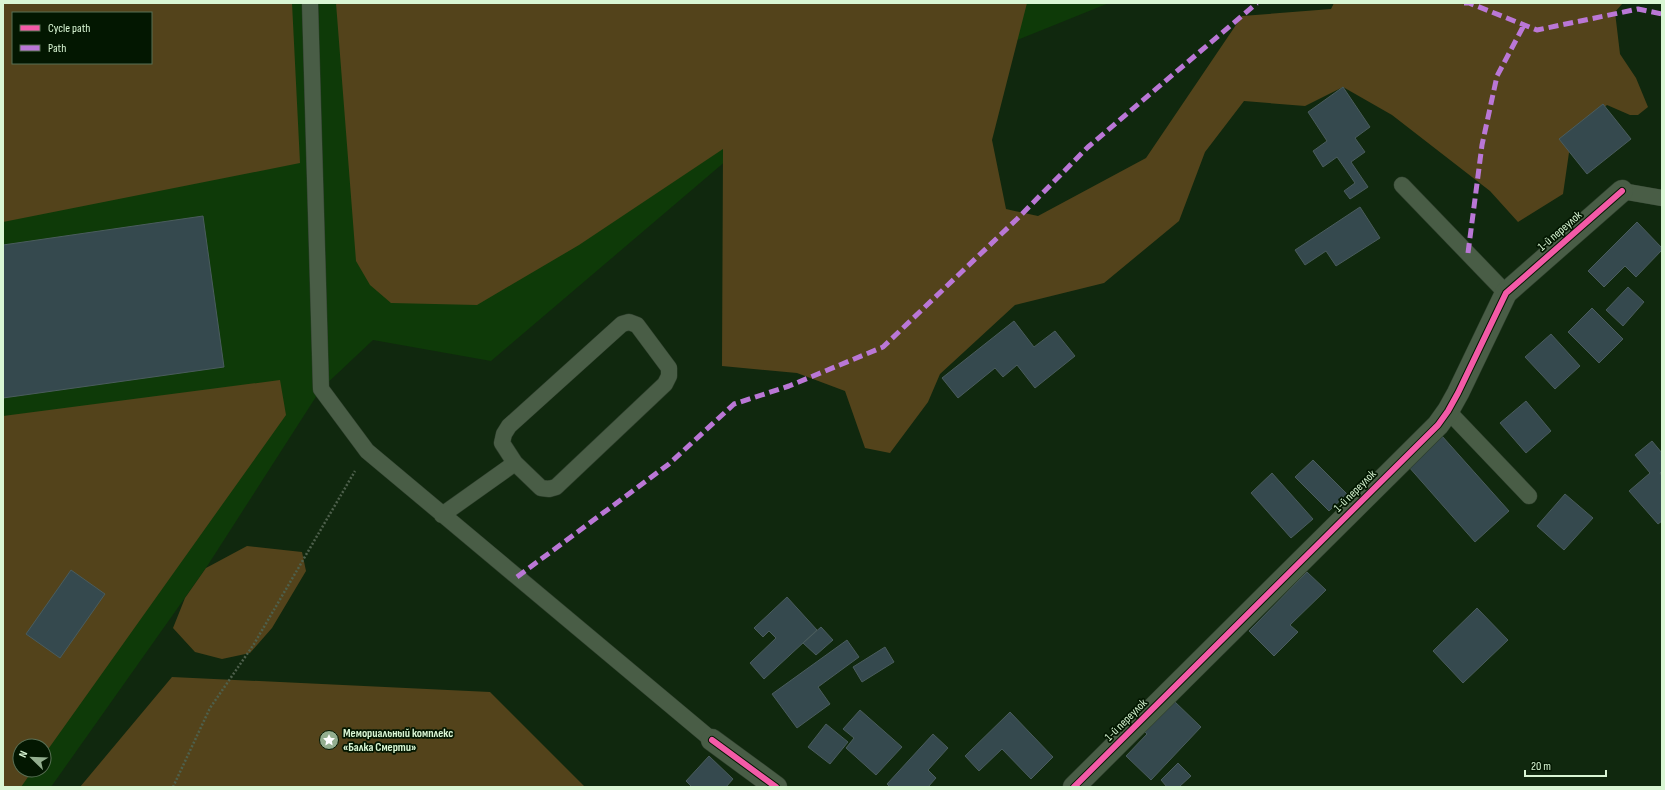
<svg xmlns="http://www.w3.org/2000/svg" width="1665" height="790" font-family="'Sofia Sans Condensed',sans-serif">
  <style>
    .built { fill: #0e3a08; fill-rule: evenodd }
    .green { fill: #53431b; fill-rule: evenodd }
    .building { fill: #35494e; stroke: #4a5c5d }
    .lines { fill: none; stroke-linecap: round; stroke-linejoin: round }
    .lane-casing { stroke: #2d3e2b; stroke-width: 17 }
    .street-casing { stroke: #2d3e2b; stroke-width: 23 }
    .path { stroke: #4e604c; stroke-width: 2.5; stroke-dasharray: 2 2; stroke-linecap: butt }
    .lane { stroke: #495d46; stroke-width: 16 }
    .street { stroke: #495d46; stroke-width: 22 }
    .quiet { stroke: #ba77d6; stroke-width: 5; stroke-dasharray: 10 5; stroke-linecap: butt }
    .cycleway-casing { stroke: #031701; stroke-width: 8 }
    .cycleway { stroke: #f35aa7; stroke-width: 6 }
    .labels { text-anchor: middle; dominant-baseline: central; stroke-width: 3.5; stroke-linejoin: round; paint-order: stroke }
    .street-label { font-size: 12px; fill: #d9f6d4; stroke: #031701 }
    .poi-label { font-size: 12px; font-weight: bold; fill: #d9f6d4; stroke: #031701; text-anchor: start }
  </style>
  <rect width="100%" height="100%" fill="#10280e"/>
  <path class="built" d="M3 3H1109L734 154 491 361 373 340 321 389 206 568 51 787H3ZM13 13H151V63H13ZM20 746H44V770H20Z"/>
  <path class="green" d="M3 3H292L300 163 3 222ZM13 13H151V63H13Z
    M336 3H1027L992 140 1006 209 1038 216 1146 158 1242 16 1331 9 1334 3H1623L1615 12 1620 54 1636 78 1648 107 1638 115H1630L1607 105 1572 132 1563 194 1518 222 1490 191 1392 115 1343 87 1305 106 1244 101 1205 152 1179 221 1104 283 1015 305 940 374 928 402 890 453 865 448 845 391 797 373 722 366 723 149 579 245 477 305 391 303 370 285 356 261Z
    M280 380 286 415 44 755V746H20V770H33L21 787H3V416Z
    M247 546 302 552 306 571 272 628 250 653 222 659 195 652 173 628 185 598 206 568Z
    M172 677 490 692 585 787H80Z"/>
  <path class="building" d="M1343 87 1370 127 1355 138 1365 152 1351 162 1368 187 1350 199 1344 191 1355 183 1337 157 1323 167 1313 151 1327 141 1308 112Z
    M1603 104 1631 139 1587 174 1559 139Z
    M1360 207 1380 238 1336 266 1326 251 1305 265 1295 250Z
    M203 216 224 367 3 398V245Z
    M1637 222 1662 248V250L1636 277 1625 266 1604 287 1588 271Z
    M1628 287 1644 302 1623 326 1606 310Z
    M1592 308 1623 339 1599 363 1568 332Z
    M1014 321 1034 347 1055 331 1075 356 1035 388 1017 365 1003 377 995 368 958 398 942 378Z
    M1551 334 1580 366 1555 389 1525 357Z
    M1526 401 1551 431 1526 453 1500 423Z
    M1442 436 1509 511 1475 542 1408 466Z
    M1652 441 1662 453V471L1660 473 1662 476V521L1658 524 1629 491 1650 473 1635 455Z
    M1313 460 1347 494 1329 511 1295 477Z
    M1272 473 1313 519 1291 538 1251 493Z
    M1565 494 1593 518 1564 550 1537 526Z
    M71 570 105 594 60 658 26 634Z
    M1307 572 1326 590 1290 625 1298 632 1274 656 1249 631Z
    M787 597 817 630 764 679 750 663 776 638 769 631 763 637 754 628Z
    M1477 608 1508 640 1463 683 1433 651Z
    M821 627 833 640 816 655 803 643Z
    M847 640 859 657 818 687 830 704 797 728 772 694Z
    M885 647 894 662 862 682 853 667Z
    M1173 700 1201 727 1151 780 1126 756 1147 734 1144 731Z
    M860 710 902 747 876 775 846 748 854 738 843 729Z
    M1010 712 1053 757 1031 779 1002 749 979 771 965 756Z
    M826 724 848 742 830 764 808 747Z
    M933 734 948 748 928 770 936 778 928 787H890L887 784Z
    M709 756 733 779 726 787H692L686 781Z
    M1178 763 1191 776 1179 787H1167L1161 780Z"/>
  <g class="lines">
    <g class="lane-casing">
      <path id="lane" d="M310 3 321 389 367 451 712 740
        M1402 185 1506 293
        M1622 191 1662 198
        M1448 411 1529 496
        M442 515 515 463 541 488 549 489 556 487 665 384 669 376V368L637 325 629 322 622 324 509 426 504 434 502 443 515 463"/>
    </g>
    <g class="street-casing">
      <path id="street" d="M712 740 776 787
        M1074 787 1438 425 1448 411 1458 393 1506 293 1622 191"/>
    </g>
    <path class="path" d="M173 787 210 708 254 644 355 471"/>
    <use href="#lane" class="lane"/>
    <use href="#street" class="street"/>
    <path class="quiet" d="M1464 3H1469L1537 30 1638 9 1662 14
      M1468 253 1482 145 1497 76 1524 25
      M517 577 669 464 734 404 789 386 883 347 1017 219 1088 147 1257 3"/>
    <g class="cycleway-casing">
      <path id="cycleway" d="M712 740 776 787
        M1074 787 1438 425 1448 411 1458 393 1506 293 1622 191"/>
    </g>
    <use href="#cycleway" class="cycleway"/>
  </g>
  <defs>
    <g id="sight-disc" transform="scale(1)"><circle r="9.5" fill="#93ae8f" stroke="#031701"/><path d="M0-6L1.8-2.2L6-1.7L2.9 1.2L3.7 5.4L0 3.3L-3.7 5.4L-2.9 1.2L-6-1.7L-1.8-2.2Z" fill="#fff"/></g>
  </defs>
  <g fill-rule="evenodd">
    <use href="#sight-disc" x="329" y="740"/>
  </g>
  <g class="labels">
    <g class="street-label">
      <text transform="translate(1560 231) rotate(-41)">1-й переулок</text>
      <text transform="translate(1355 491) rotate(-45)">1-й переулок</text>
      <text transform="translate(1126 720) rotate(-45)">1-й переулок</text>
    </g>
    <g class="poi-label">
      <text x="343" y="733">Мемориальный комплекс<tspan x="343" dy="14">«Балка Смерти»</tspan></text>
    </g>
  </g>
  <rect width="1665" height="790" fill="none" stroke="#d9f6d4" stroke-width="8"/>
  <rect x="12" y="12" width="140" height="52" fill="#031701" stroke="#597055"/>
  <rect x="20" y="25" width="20" height="6" fill="#f35aa7" stroke="#597055"/>
  <text x="48" y="32" font-size="12" fill="#d9f6d4">Cycle path</text>
  <rect x="20" y="45" width="20" height="6" fill="#ba77d6" stroke="#597055"/>
  <text x="48" y="52" font-size="12" fill="#d9f6d4">Path</text>
  <g transform="translate(32 758) rotate(293)"><circle r="19" fill="#031701" stroke="#597055"/>
  <path d="M0-3L7 15L0 10L-7 15Z" fill="#93ae8f"/>
  <text y="-6" font-size="11" font-weight="bold" text-anchor="middle" fill="#d9f6d4">N</text>
  </g>
  <path d="M1525 770v6h81v-6" fill="none" stroke="#d9f6d4" stroke-width="2"/>
  <text x="1531" y="770" font-size="12" fill="#d9f6d4" stroke="#031701" stroke-width="3" paint-order="stroke">20 m</text>
</svg>
